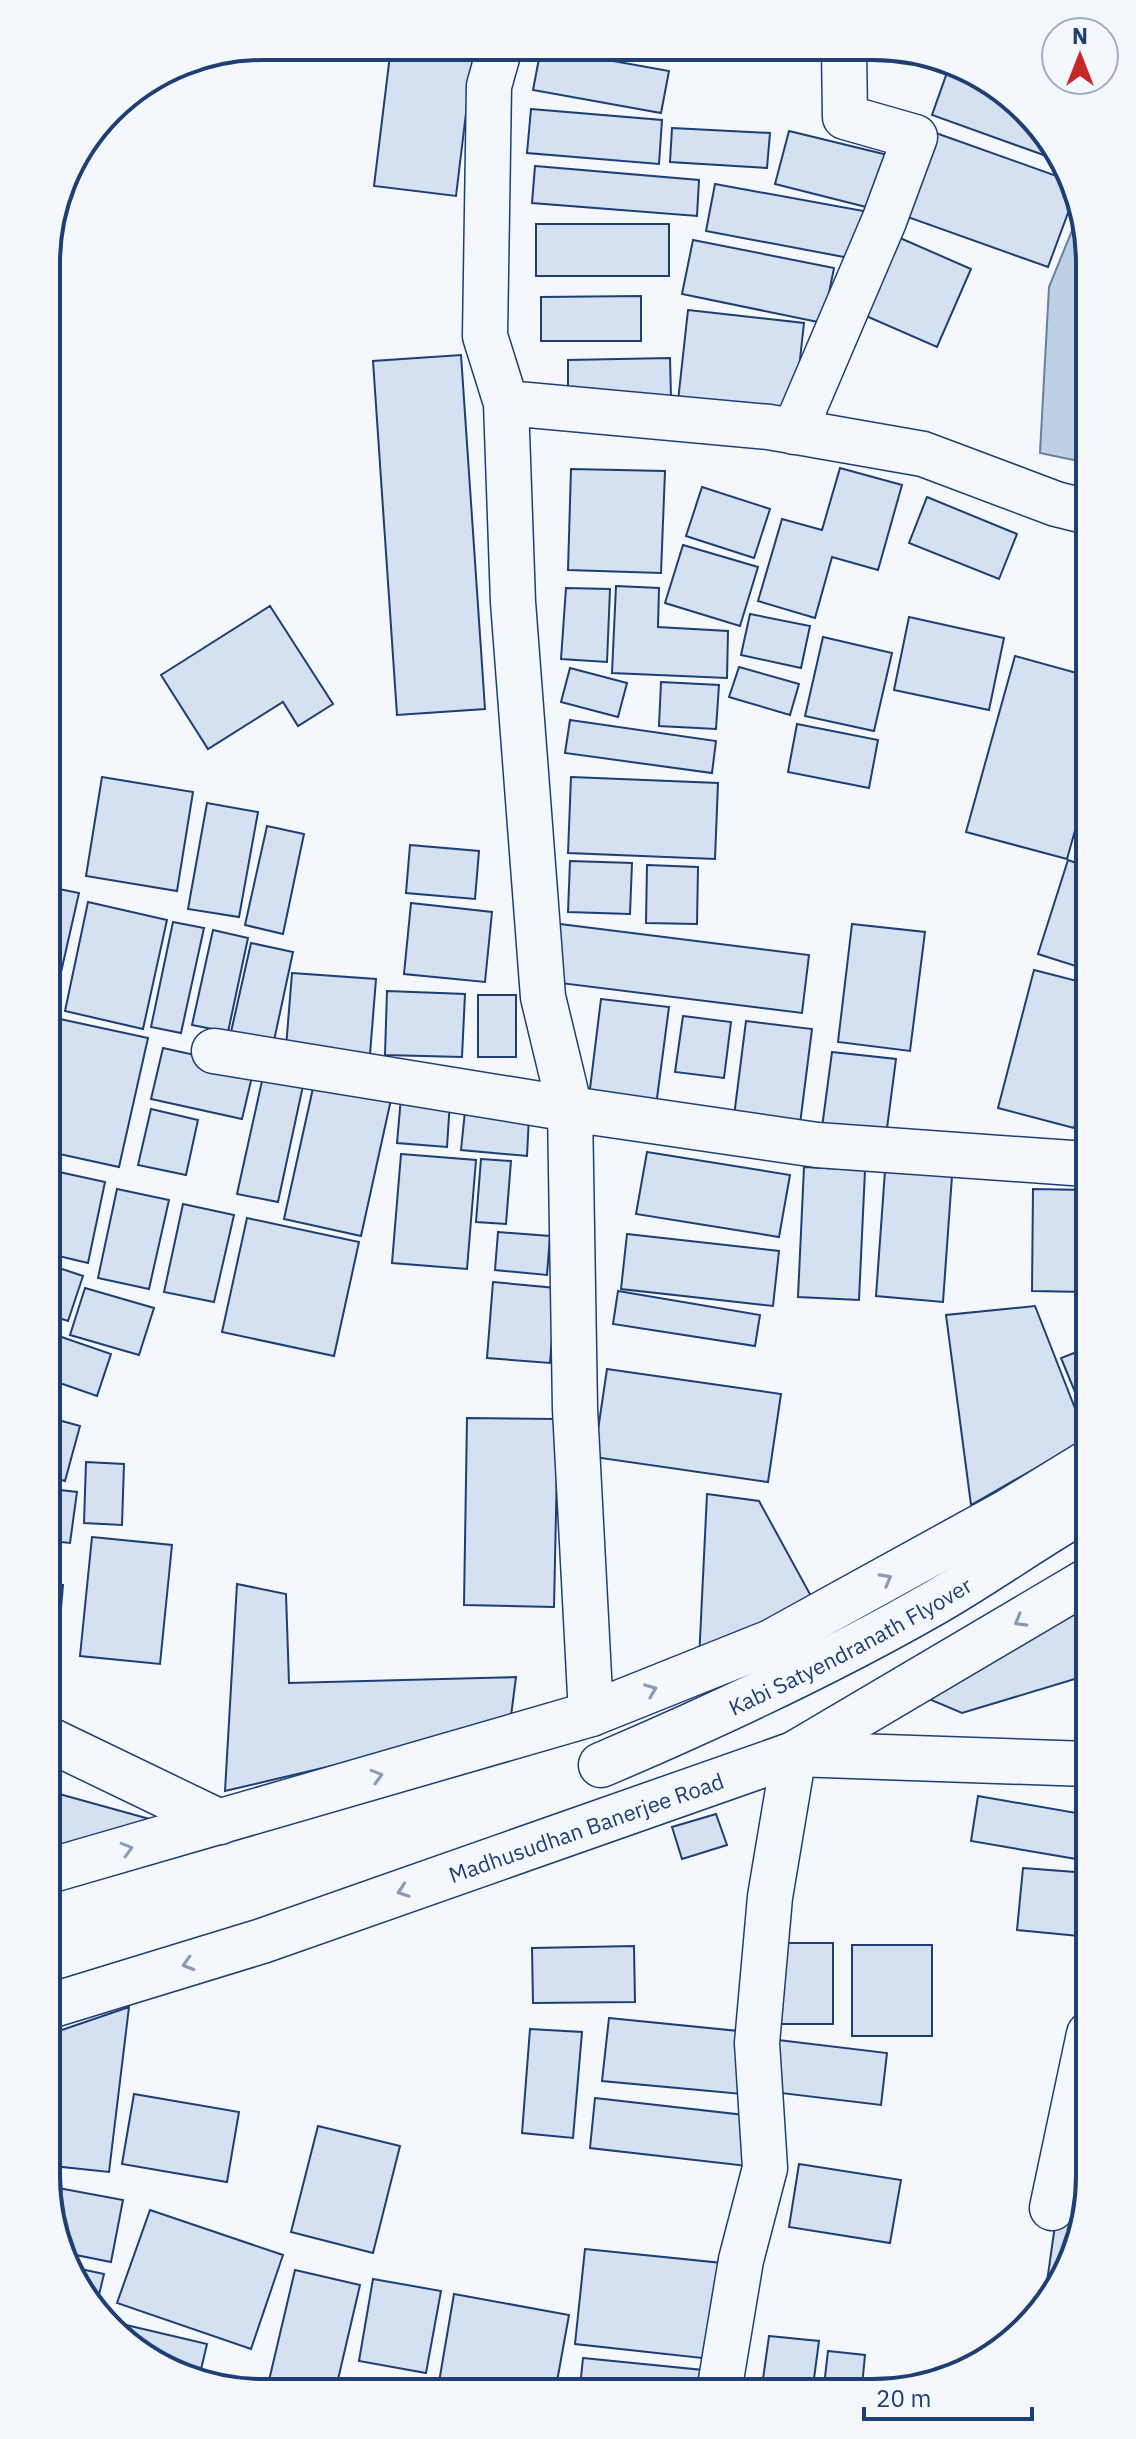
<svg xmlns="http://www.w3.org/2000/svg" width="1136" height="2439" font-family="'IBM Plex Sans',sans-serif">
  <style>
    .water { fill: #bed0e5; stroke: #687fa3; stroke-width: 2 }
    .building { fill: #d5e0f0; stroke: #1d3f73; stroke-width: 2 }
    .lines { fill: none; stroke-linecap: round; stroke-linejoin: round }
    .minor-casing { stroke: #1d3f73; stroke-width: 47 }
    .tertiary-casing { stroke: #1d3f73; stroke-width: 47 }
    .primary-casing { stroke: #1d3f73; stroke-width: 47 }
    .minor { stroke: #f4f7fb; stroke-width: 44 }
    .tertiary { stroke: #f4f7fb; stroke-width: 44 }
    .primary { stroke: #f4f7fb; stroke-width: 44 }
    .oneway { stroke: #889bb7 }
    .labels { text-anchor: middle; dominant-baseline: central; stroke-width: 6; stroke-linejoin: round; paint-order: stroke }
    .street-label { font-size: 22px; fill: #1d3f73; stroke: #f4f7fb }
    .rim { fill: none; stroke: #1d3f73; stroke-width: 4 }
  </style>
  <rect width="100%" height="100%" fill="#f4f7fb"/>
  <path class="water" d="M1082 206V207L1083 462 1040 453 1049 287Z"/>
  <path class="building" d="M391 47H474L456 196 374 186Z
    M541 48 669 71 661 113 533 90Z
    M949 67 1016 100 1052 158 932 115Z
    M531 109 662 120 659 164 527 153Z
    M672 128 770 133 767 168 670 162Z
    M789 131 896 157 882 211 775 184Z
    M933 132 1065 179 1075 194 1048 267 902 215Z
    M535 166 699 180 697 216 532 203Z
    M715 184 869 212 860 260 706 231Z
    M536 224H669V276H536Z
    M884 231 971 269 937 347 850 309Z
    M693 240 834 268 823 323 682 294Z
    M641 296V341H541V297Z
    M688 310 804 323 794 414 678 401Z
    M461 355 485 709 397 715 373 361Z
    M670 358 671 398 568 400V360Z
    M840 468 902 485 878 570 832 557 815 618 758 601 782 519 822 530Z
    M571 469 665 471 661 573 568 570Z
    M702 487 770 509 754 558 686 536Z
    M927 497 1017 534 999 579 909 543Z
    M683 545 758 567 740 626 665 603Z
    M616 586 659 588 658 627 728 631 727 678 612 673Z
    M566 588 610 589 607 662 561 659Z
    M270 606 333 704 298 726 283 702 208 749 161 675Z
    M750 614 810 626 801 668 741 655Z
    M909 617 1004 638 989 710 894 690Z
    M823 637 892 653 874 731 805 716Z
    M1015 656 1084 675 1085 795 1067 859 966 832Z
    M739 667 799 684 790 715 729 697Z
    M570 668 627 683 618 717 561 702Z
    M661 682 719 685 716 729 659 726Z
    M570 720 716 741 712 773 565 753Z
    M797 724 878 740 869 788 788 772Z
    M102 777 193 792 177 891 86 876Z
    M571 777 718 783 715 859 568 853Z
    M207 803 258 812 239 917 188 909Z
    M267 826 304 834 283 934 245 925Z
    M410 845 479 851 475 899 406 893Z
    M1068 860 1085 866V969L1038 954Z
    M570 861 632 863 630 914 568 912Z
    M647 865 698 867 697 924 646 923Z
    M49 887 79 893 54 1003 49 1002Z
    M88 902 167 920 143 1029 65 1011Z
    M411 903 492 912 485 982 404 974Z
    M173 922 204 928 181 1033 151 1027Z
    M560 924 809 955 802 1013 552 982Z
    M852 924 925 932 910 1051 838 1042Z
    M213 930 248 938 228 1032 192 1025Z
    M251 943 293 952 272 1050 229 1041Z
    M1034 970 1085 983 1086 1085 1074 1128 998 1108Z
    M292 973 376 979 369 1067 285 1060Z
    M387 991 465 994 462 1057 385 1055Z
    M478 995H516V1057H478Z
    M601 999 669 1007 656 1106 589 1097Z
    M683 1016 731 1022 724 1078 675 1072Z
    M60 1019 148 1038 119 1167 50 1152 49 1066Z
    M746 1021 812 1029 799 1132 733 1124Z
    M163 1048 254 1068 242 1119 151 1099Z
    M832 1052 896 1059 885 1144 821 1135Z
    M264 1072 304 1081 278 1202 237 1194Z
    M315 1079 392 1095 361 1236 284 1219Z
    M401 1097 450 1101 447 1147 397 1143Z
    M151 1109 198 1120 186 1175 138 1165Z
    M465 1111 529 1116 527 1156 461 1150Z
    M647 1152 790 1175 779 1237 636 1214Z
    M401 1154 476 1160 467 1269 392 1263Z
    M481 1159 511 1161 506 1224 476 1222Z
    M804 1167 865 1170 859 1300 798 1297Z
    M50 1170 105 1182 88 1263 50 1254Z
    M885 1171 952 1176 943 1302 876 1296Z
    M117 1189 169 1200 149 1289 98 1278Z
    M1033 1189 1086 1190V1292L1032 1291Z
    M183 1204 234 1215 214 1302 164 1292Z
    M247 1218 359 1242 334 1356 222 1332Z
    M498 1232 550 1236 547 1275 495 1270Z
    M627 1234 779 1251 773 1306 621 1289Z
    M50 1265 83 1276 68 1321 50 1315Z
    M493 1282 556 1288 550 1363 487 1358Z
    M85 1288 154 1308 139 1355 70 1335Z
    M618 1291 760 1315 755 1346 613 1324Z
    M1035 1306 1087 1439 971 1505 946 1315Z
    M50 1333 111 1354 97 1396 51 1380Z
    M1087 1348V1421L1061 1358Z
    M607 1369 781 1394 768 1482 594 1457Z
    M51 1418 80 1426 65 1481 51 1477Z
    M467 1418 558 1419 554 1607 464 1605Z
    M86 1462 124 1464 122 1525 84 1523Z
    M51 1489 77 1492 70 1543 51 1541Z
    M707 1494 759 1501 811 1596 699 1660Z
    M92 1537 172 1545 160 1664 80 1656Z
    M51 1584 63 1585 52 1715Z
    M237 1584 286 1594 289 1683 516 1677 510 1724 225 1791Z
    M1087 1607 1088 1675 962 1713 917 1694Z
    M52 1792 164 1823 52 1847Z
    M978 1796 1088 1815V1861L971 1841Z
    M716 1814 727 1845 682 1859 672 1827Z
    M1023 1868 1088 1873 1089 1937 1017 1930Z
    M775 1943H833V2024H775Z
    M852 1945H932V2036H852Z
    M634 1946 635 2002 533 2003 532 1948Z
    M129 2007 109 2172 53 2166V2033Z
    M609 2018 748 2032 742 2094 602 2081Z
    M530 2029 582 2032 573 2138 522 2133Z
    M770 2039 887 2053 881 2105 764 2091Z
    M134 2094 239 2112 227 2182 122 2164Z
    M595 2098 753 2116 747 2166 590 2148Z
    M318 2126 400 2146 373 2253 291 2232Z
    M799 2164 901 2180 890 2243 789 2227Z
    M53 2187 123 2200 111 2262 66 2253 54 2232Z
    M150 2210 283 2255 251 2349 117 2303Z
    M1057 2211 1081 2214 1043 2310Z
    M585 2249 722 2263 711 2359 575 2344Z
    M76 2268 104 2274 97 2303Z
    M295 2270 360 2285 336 2388 267 2389Z
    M373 2279 441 2291 426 2373 359 2361Z
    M454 2294 569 2315 556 2387 438 2388Z
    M109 2321 207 2344 199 2378 120 2339Z
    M769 2336 819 2341 813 2386H762Z
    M828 2351 865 2355 862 2386H824Z
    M583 2358 703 2370 701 2387H580Z
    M348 2378 398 2388H346Z"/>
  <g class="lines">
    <g class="minor-casing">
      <path id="minor" d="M500 47 489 86 485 336 506 403 513 602 543 997 570 1109 575 1409 591 1714
        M506 403 769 427 923 454 1056 504 1084 511
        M794 432 884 221 915 137 845 117 844 50
        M214 1051 570 1109 817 1145 1086 1164
        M52 1741 220 1822
        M1052 2208 1089 2034
        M720 2386 741 2260 765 2168 757 2043 770 1897 794 1754 1088 1764"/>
    </g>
    <g class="tertiary-casing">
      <g id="tertiary">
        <path d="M52 1870 591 1714 771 1642 1007 1512 1087 1463"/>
        <path id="s1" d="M53 2005 262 1941 794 1754 1087 1581"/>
      </g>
    </g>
    <g class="primary-casing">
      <g id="primary">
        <path id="s2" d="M601 1765C716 1716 828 1664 936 1602 988 1572 1036 1537 1087 1508"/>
      </g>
    </g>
    <use href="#minor" class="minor"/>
    <use href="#tertiary" class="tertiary"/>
    <use href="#primary" class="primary"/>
  </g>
  <defs><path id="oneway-chevron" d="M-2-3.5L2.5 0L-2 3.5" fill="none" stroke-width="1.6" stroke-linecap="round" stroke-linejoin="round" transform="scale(2)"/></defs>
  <g class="oneway">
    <use href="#oneway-chevron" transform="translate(886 1579) rotate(-29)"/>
    <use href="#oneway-chevron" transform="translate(1020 1621) rotate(150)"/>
    <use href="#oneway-chevron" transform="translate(651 1690) rotate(-22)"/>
    <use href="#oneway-chevron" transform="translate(377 1776) rotate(-16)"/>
    <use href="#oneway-chevron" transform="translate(127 1849) rotate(-16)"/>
    <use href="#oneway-chevron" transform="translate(403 1891) rotate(161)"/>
    <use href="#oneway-chevron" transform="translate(188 1964) rotate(163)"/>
  </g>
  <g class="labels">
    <g class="street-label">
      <text stroke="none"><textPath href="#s2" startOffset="276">Kabi Satyendranath Flyover</textPath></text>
      <text stroke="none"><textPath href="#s1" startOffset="562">Madhusudhan Banerjee Road</textPath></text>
    </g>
  </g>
  <path d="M0 0H1136V2439H0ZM263 60H873A203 203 0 0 1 1076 263V2176A203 203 0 0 1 873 2379H263A203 203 0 0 1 60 2176V263A203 203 0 0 1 263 60Z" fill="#f4f7fb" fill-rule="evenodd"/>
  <path class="rim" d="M263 60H873A203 203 0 0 1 1076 263V2176A203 203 0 0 1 873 2379H263A203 203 0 0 1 60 2176V263A203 203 0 0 1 263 60Z"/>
  <g transform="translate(1080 56)"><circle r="38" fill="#f4f7fb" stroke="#9eadc5" stroke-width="2"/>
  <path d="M0-6L14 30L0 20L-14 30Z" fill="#c62828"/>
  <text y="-12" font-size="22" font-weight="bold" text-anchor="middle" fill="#1d3f73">N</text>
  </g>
  <path d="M864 2407v12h168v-12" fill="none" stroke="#1d3f73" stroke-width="4"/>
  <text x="876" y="2407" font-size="24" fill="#1d3f73" stroke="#f4f7fb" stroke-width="6" paint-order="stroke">20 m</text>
</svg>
